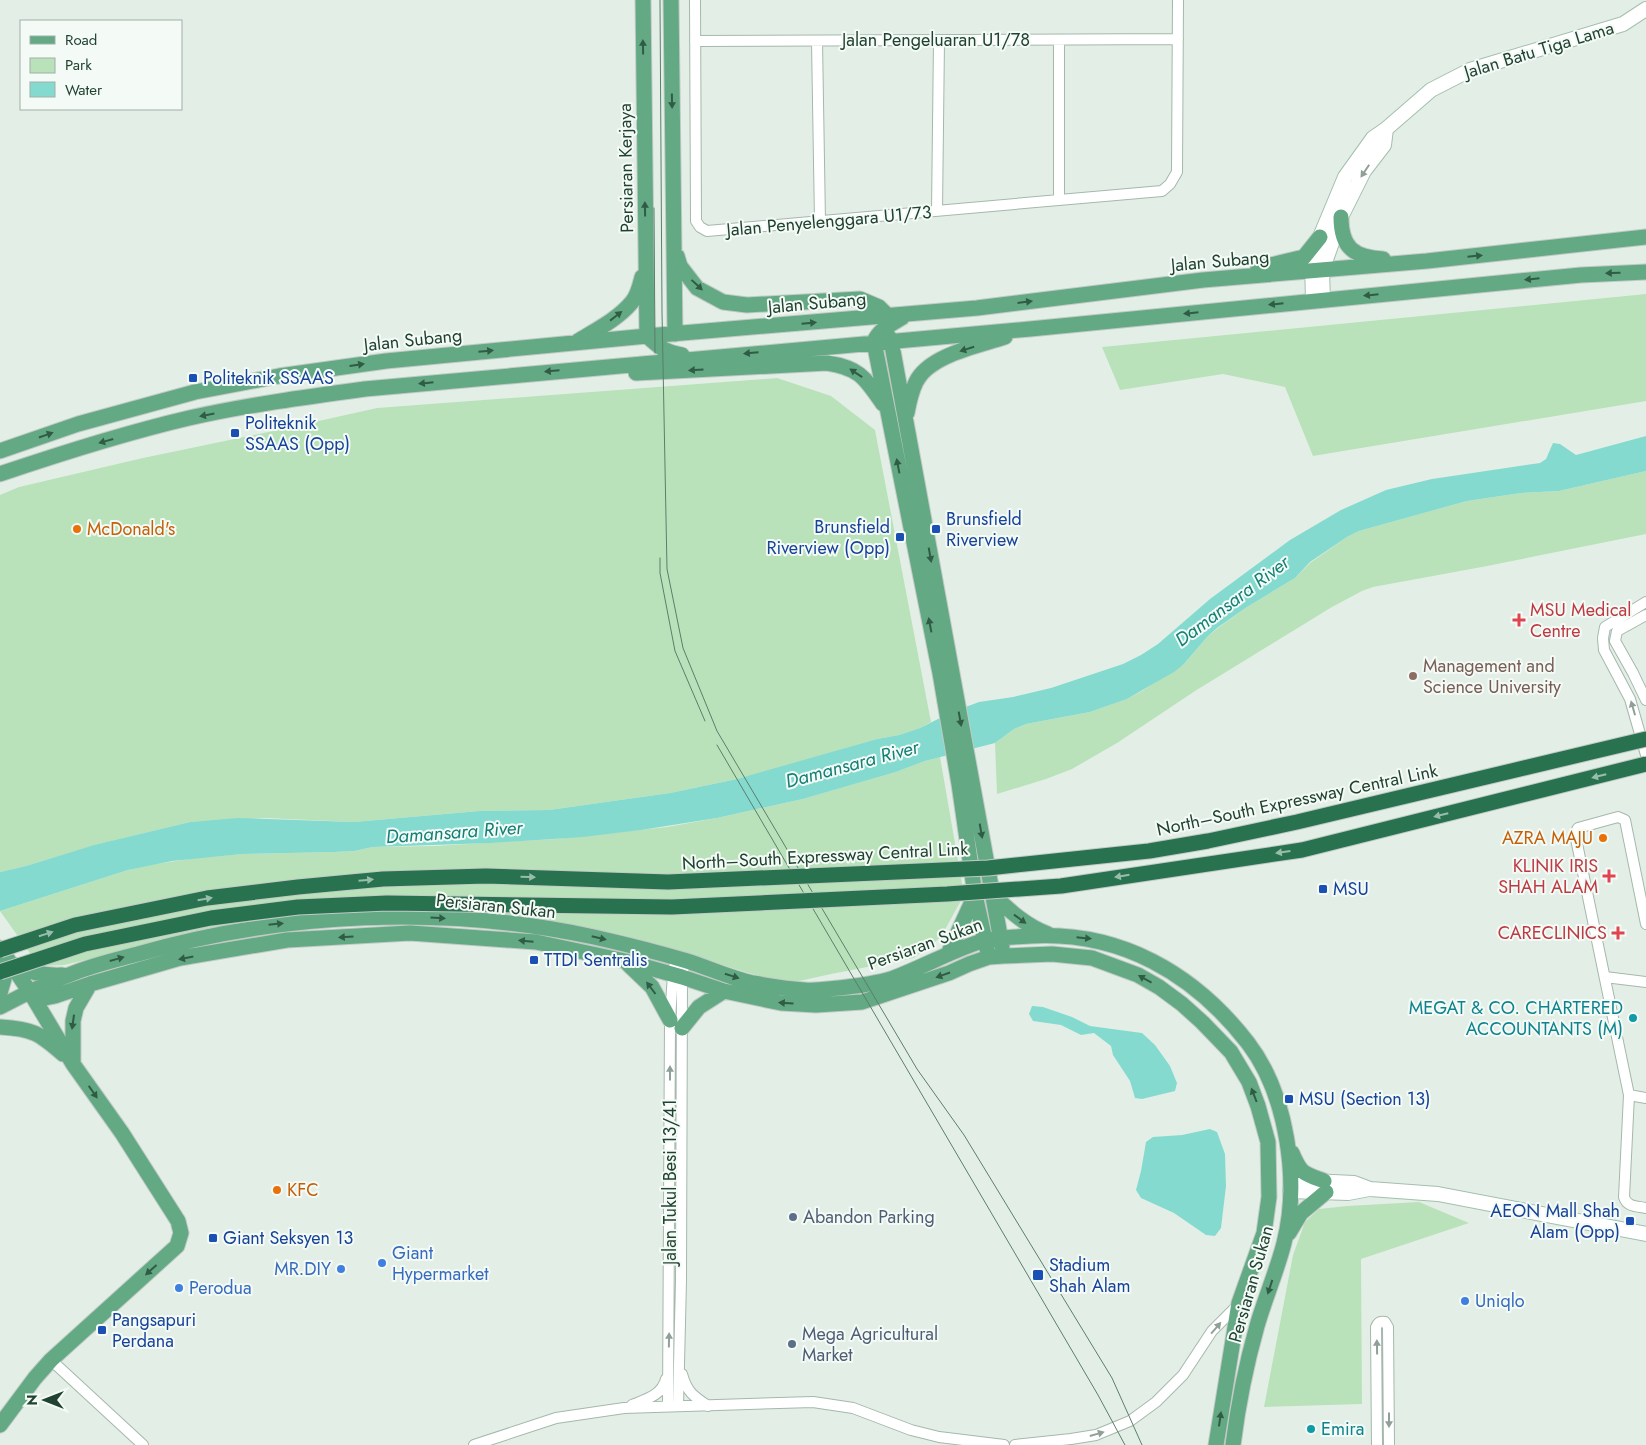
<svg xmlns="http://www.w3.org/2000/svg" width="1646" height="1445" font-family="Jost,sans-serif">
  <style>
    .green { fill: #bae2ba }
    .water { fill: #85dad0 }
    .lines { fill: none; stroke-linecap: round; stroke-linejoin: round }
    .street-casing { stroke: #a5b8ac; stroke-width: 12 }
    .secondary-casing { stroke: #a3bfae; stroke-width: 16 }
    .primary-casing { stroke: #c1cac5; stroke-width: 17 }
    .street { stroke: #fff; stroke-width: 10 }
    .secondary { stroke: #fff; stroke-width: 14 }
    .primary { stroke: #62a984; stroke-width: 15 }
    .tram { stroke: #5b7e6b; stroke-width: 1 }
    .highway-bridge-casing { stroke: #c1cac5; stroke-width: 17; stroke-linecap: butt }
    .highway-bridge { stroke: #28724f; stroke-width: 15 }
    .oneway { fill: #305c45 }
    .oneway2 { fill: #90a098 }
    .oneway3 { fill: #98bdab }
    .transit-dot { fill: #1a4fb4; stroke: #f4faf6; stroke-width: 2 }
    .food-dot { fill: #e8710a; stroke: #f4faf6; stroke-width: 2 }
    .health-dot { fill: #e0444e; stroke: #f4faf6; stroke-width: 2 }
    .education-dot { fill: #8d6e63; stroke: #f4faf6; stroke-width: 2 }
    .culture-dot { fill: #0f9aa8; stroke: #f4faf6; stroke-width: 2 }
    .service-dot { fill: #5c6f8a; stroke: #f4faf6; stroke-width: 2 }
    .shop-dot { fill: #3f7fe0; stroke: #f4faf6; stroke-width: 2 }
    .labels { text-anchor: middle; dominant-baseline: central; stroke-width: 4; stroke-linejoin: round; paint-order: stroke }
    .street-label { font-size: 18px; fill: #204230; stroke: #f4faf6 }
    .transit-label { font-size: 18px; fill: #164399; stroke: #f4faf6; text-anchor: start }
    .food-label { font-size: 18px; fill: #c56008; stroke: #f4faf6; text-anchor: start }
    .health-label { font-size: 18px; fill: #be3a42; stroke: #f4faf6; text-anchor: end }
    .education-label { font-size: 18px; fill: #785e54; stroke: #f4faf6; text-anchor: start }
    .culture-label { font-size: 18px; fill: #0d838f; stroke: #f4faf6; text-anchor: end }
    .service-label { font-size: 18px; fill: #4e5e75; stroke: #f4faf6; text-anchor: start }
    .shop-label { font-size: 18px; fill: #366cbe; stroke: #f4faf6; text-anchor: start }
    .water-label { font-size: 19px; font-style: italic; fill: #128076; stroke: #f4faf6 }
  </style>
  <rect width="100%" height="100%" fill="#e3efe6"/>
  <path class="green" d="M1646 294V401L1313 456 1285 387 1223 374 1120 390 1102 347Z
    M777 378 831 396 875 430 931 722 920 728 899 735 877 739 762 773 737 779 670 793 549 810 479 811 354 822 265 818 190 822 95 845 26 866 0 872V495L19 487 143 458 278 430 377 408Z
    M1646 471V534L1482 567 1373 587 1362 591 1332 607 1195 691 1117 743 1072 769 1046 779 997 794 995 743 1014 729 1026 724 1090 712 1127 699 1142 691 1183 665 1207 637 1218 628 1247 607 1295 578 1310 563 1347 537 1359 531 1467 501 1521 493 1559 491Z
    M940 757 964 895 941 937 914 958 831 974 786 984 622 935 543 921 402 920 177 938 64 965 39 966 0 911 128 870 149 865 196 858 242 854 334 852 354 851 373 847 434 846 555 839 667 827 717 818 803 799 896 772 925 761Z
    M1419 1202 1469 1223 1361 1259 1362 1404 1264 1407 1293 1255 1305 1222 1319 1209 1347 1206Z"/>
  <path class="water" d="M1646 436V471L1559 491 1521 493 1467 501 1359 531 1347 537 1310 562 1295 578 1247 607 1217 628 1207 637 1183 665 1174 672 1127 699 1090 712 1026 724 1014 729 995 743 925 761 896 772 803 799 717 818 641 830 583 837 491 843 373 847 354 851 334 852 242 854 172 861 128 870 0 911V872L26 866 94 845 190 822 238 818 354 822 479 811 549 810 670 793 737 779 877 739 899 735 920 728 952 712 979 702 1013 697 1051 688 1123 664 1141 655 1158 644 1210 599 1290 540 1341 510 1386 490 1432 479 1540 463 1546 459 1553 443 1560 444 1576 455Z
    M1032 1006 1043 1007 1072 1017 1090 1026 1142 1033 1155 1045 1170 1066 1177 1083 1175 1091 1142 1099 1135 1098 1130 1081 1113 1055 1111 1046 1094 1033 1081 1035 1061 1025 1033 1021 1029 1014Z
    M1210 1129 1217 1132 1225 1154 1226 1186 1221 1228 1215 1236 1206 1235 1174 1213 1141 1198 1136 1190 1141 1171 1146 1142 1153 1137 1182 1135Z"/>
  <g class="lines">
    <g class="street-casing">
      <path id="street" d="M695 0 696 221 700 227 707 231 1162 191 1170 184 1177 172 1178 0
        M695 41 1178 39
        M817 41 820 222
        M1059 200V40
        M937 211 939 40
        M1646 602 1605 627 1603 638 1604 650 1630 699 1646 755
        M1646 615 1617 631 1615 641 1633 673 1646 700
        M1646 924 1625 820 1618 817 1578 828 1575 834 1629 1095 1624 1197C1627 1207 1636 1206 1646 1208
        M1605 977 1646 982
        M1629 1095 1646 1098
        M51 1360 143 1445
        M682 1374C687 1392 693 1396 708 1406
        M632 1405C647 1399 662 1395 666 1379
        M678 1406 681 1281 682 977 685 961
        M668 1407 670 1020 673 974 676 958
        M474 1445 556 1418 624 1408 813 1402 853 1408 911 1430 939 1437 1004 1445
        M1015 1445 1071 1439 1096 1435 1130 1421 1156 1402 1183 1375 1212 1331 1238 1305
        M1377 1445 1376 1327C1378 1322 1380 1321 1385 1322L1388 1327 1389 1445"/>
    </g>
    <g class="secondary-casing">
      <path id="secondary" d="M1323 300 1322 271 1341 217 1364 171 1384 145 1386 129
        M1313 301 1312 262 1320 237 1345 177 1373 138 1386 129 1431 90 1470 70 1623 24 1646 9
        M1291 1180 1354 1183 1370 1189 1438 1194 1646 1234
        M1290 1191 1348 1193 1369 1189"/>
    </g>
    <g class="primary-casing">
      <path id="primary" d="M643 0 647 336
        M671 0 675 334
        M1341 217C1341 248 1354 257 1383 259
        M677 256 680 266 697 288 723 302 747 305 860 299 879 307 888 316
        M1258 268 1304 257 1320 237
        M903 317C892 324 879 329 874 342L940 673 959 784 975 895 987 949
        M886 333 891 340 1002 946
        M647 336C660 348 665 352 682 355
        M578 341C596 330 618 319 632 302 638 295 640 285 642 277
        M636 373 827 363C860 368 865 378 883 404
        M907 413C909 402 911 392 916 382 929 355 978 346 1005 337
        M0 451 78 424 195 392 279 376 386 361 647 336 977 308 1203 280 1427 261 1646 237
        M0 474C62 453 125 433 189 418 247 405 306 397 365 389L1030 329 1581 275 1646 272
        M993 895C1010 911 1026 926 1048 934
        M0 948 30 992 73 1064 122 1133 178 1221 181 1233 177 1246 51 1360 35 1378 0 1425
        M948 954 975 895
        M12 964C30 972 42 976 62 975
        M628 964 652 987 670 1020
        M30 992 45 998 55 996 90 984 180 958 287 940 410 933 536 942 625 961 682 977 724 991 781 1003 816 1005 862 1002 949 973 969 964 989 957 1003 956 1052 954 1092 958 1138 975 1159 987 1182 1004 1202 1022 1231 1052 1249 1082 1258 1106 1268 1142 1269 1197 1264 1233 1239 1303 1216 1445
        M0 993 4 979 5 958
        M0 1007C26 993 52 981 79 971 98 964 118 959 138 954 283 912 446 905 594 937 625 944 657 952 687 961 709 968 730 978 753 983 770 986 788 989 805 990 816 991 828 989 839 988 857 986 874 984 891 979 921 968 949 952 979 942 995 937 1014 937 1031 936 1120 931 1194 973 1248 1043 1287 1094 1300 1181 1284 1243 1277 1271 1265 1298 1257 1326 1246 1365 1238 1405 1233 1445
        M0 1027C33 1029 39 1033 63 1054
        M682 1028 699 1007 724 991
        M73 1062V1021L76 1008 90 984
        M1292 1153C1301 1174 1303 1173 1324 1181
        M1289 1233 1301 1213 1326 1192"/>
    </g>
    <use href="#street" class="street"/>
    <use href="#secondary" class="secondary"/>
    <use href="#primary" class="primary"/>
    <path class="tram" d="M660 0 662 312 667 569 683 648 717 731 917 1069 964 1135 1112 1378 1142 1445
      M654 208 655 353
      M660 558V573L675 651 705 721
      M717 745 1098 1395 1125 1445"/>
    <g class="highway-bridge-casing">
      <path id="highway-bridge" d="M0 950 75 925 207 898 298 887 383 879 486 876 668 882 988 868 1149 851 1208 841 1297 822 1646 739
        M0 972 85 944 211 918 298 907 387 903 672 907 947 894 1061 886 1302 850 1646 764"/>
    </g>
    <use href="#highway-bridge" class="highway-bridge"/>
  </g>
  <defs><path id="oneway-solid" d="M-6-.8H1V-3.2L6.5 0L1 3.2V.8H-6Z" transform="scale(1.25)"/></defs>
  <g class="oneway">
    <use href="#oneway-solid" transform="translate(643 47) rotate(-91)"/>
    <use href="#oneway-solid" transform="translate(672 101) rotate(89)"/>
    <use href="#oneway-solid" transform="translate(645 209) rotate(-91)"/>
    <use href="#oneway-solid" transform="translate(1475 256) rotate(-6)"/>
    <use href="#oneway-solid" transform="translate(1613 273) rotate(178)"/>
    <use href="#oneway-solid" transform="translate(1532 279) rotate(174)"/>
    <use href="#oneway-solid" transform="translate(697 285) rotate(43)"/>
    <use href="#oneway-solid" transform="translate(1371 295) rotate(174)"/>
    <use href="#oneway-solid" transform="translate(1025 302) rotate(-7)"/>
    <use href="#oneway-solid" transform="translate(1276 304) rotate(174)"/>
    <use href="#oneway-solid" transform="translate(1191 313) rotate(174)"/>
    <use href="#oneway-solid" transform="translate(616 316) rotate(-38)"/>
    <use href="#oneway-solid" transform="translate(809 323) rotate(-5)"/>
    <use href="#oneway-solid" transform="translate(967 349) rotate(162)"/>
    <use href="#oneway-solid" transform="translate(486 351) rotate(-5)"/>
    <use href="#oneway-solid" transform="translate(751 353) rotate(175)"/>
    <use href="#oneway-solid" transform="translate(357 365) rotate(-8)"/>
    <use href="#oneway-solid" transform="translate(696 370) rotate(177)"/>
    <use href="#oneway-solid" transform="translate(552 371) rotate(175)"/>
    <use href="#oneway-solid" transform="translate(856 373) rotate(-146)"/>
    <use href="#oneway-solid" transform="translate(426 383) rotate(174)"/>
    <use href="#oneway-solid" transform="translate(207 415) rotate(169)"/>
    <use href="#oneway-solid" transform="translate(46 435) rotate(-19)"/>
    <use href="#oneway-solid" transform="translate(106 441) rotate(164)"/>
    <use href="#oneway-solid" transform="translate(898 466) rotate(-101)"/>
    <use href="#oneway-solid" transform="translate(930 555) rotate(80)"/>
    <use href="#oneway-solid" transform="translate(930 625) rotate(-101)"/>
    <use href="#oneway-solid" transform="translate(960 719) rotate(80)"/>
    <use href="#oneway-solid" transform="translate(981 831) rotate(80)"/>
    <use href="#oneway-solid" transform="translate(438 918) rotate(4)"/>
    <use href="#oneway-solid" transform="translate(1020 919) rotate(36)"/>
    <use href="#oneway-solid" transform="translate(276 924) rotate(-6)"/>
    <use href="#oneway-solid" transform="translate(346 937) rotate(176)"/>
    <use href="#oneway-solid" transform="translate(599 938) rotate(13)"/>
    <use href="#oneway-solid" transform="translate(1084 938) rotate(6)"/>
    <use href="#oneway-solid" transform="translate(526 941) rotate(-175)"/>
    <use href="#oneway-solid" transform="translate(186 958) rotate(169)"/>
    <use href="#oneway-solid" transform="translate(117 959) rotate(-16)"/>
    <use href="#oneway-solid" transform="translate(943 975) rotate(161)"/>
    <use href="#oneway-solid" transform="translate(732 976) rotate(18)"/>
    <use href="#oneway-solid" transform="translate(1145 979) rotate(-151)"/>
    <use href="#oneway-solid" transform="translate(651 988) rotate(-127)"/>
    <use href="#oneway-solid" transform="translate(786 1003) rotate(-176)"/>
    <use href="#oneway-solid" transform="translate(73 1022) rotate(98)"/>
    <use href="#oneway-solid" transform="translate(93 1092) rotate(55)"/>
    <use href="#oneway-solid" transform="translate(1254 1095) rotate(-111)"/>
    <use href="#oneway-solid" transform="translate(151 1270) rotate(138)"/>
    <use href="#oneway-solid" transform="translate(1270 1287) rotate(108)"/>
    <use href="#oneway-solid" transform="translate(1220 1419) rotate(-82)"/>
  </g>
  <g class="oneway2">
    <use href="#oneway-solid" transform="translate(1365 171) rotate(124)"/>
    <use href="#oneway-solid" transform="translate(1633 708) rotate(-106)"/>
    <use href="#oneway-solid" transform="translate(670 1073) rotate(-90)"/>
    <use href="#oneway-solid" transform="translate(1216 1328) rotate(-49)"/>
    <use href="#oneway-solid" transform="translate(669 1340) rotate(-89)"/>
    <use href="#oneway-solid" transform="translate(1377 1347) rotate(-91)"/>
    <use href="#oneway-solid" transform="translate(1389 1420) rotate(90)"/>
    <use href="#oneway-solid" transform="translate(1097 1434) rotate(-16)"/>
  </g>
  <g class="oneway3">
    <use href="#oneway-solid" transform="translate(1599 776) rotate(166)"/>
    <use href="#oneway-solid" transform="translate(1441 815) rotate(166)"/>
    <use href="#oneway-solid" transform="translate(1283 852) rotate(172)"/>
    <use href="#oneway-solid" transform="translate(1122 876) rotate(171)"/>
    <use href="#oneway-solid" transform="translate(528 877) rotate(2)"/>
    <use href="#oneway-solid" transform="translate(366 880) rotate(-5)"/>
    <use href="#oneway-solid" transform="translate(205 899) rotate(-10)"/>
    <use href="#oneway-solid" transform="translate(46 934) rotate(-18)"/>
  </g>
  <g class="transit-dot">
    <rect x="188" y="373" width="10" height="10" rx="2.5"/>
    <rect x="230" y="428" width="10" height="10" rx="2.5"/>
    <rect x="931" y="524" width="10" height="10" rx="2.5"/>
    <rect x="895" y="532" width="10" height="10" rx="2.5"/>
    <rect x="1318" y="884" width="10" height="10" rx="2.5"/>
    <rect x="529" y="955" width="10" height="10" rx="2.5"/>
    <rect x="1284" y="1094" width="10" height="10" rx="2.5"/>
    <rect x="1625" y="1216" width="10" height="10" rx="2.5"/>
    <rect x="208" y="1233" width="10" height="10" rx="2.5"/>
    <rect x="1032" y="1269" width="12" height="12" rx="2.5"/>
    <rect x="97" y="1325" width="10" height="10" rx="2.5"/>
  </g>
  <g class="food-dot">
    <circle cx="77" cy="529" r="5"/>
    <circle cx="1603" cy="838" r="5"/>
    <circle cx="277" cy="1190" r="5"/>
  </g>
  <g class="health-dot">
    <path d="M1516.5 612.5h5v5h5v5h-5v5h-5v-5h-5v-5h5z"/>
    <path d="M1606.5 868.5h5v5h5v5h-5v5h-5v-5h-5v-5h5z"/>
    <path d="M1615.5 925.5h5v5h5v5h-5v5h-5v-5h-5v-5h5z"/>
  </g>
  <circle class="education-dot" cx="1413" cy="676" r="5"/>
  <g class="culture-dot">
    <circle cx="1633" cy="1018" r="5"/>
    <circle cx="1311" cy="1429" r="5"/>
  </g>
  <g class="service-dot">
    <circle cx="793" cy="1217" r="5"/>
    <circle cx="792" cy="1344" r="5"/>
  </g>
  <g class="shop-dot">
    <circle cx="382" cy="1263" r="5"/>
    <circle cx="341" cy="1269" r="5"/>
    <circle cx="179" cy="1288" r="5"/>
    <circle cx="1465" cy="1301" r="5"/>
  </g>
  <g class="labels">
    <g class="street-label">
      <text x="936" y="40">Jalan Pengeluaran U1/78</text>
      <text transform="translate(1539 50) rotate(-17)">Jalan Batu Tiga Lama</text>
      <text transform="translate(626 168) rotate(-91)">Persiaran Kerjaya</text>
      <text transform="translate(829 221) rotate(-5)">Jalan Penyelenggara U1/73</text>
      <text transform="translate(1220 261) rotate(-5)">Jalan Subang</text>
      <text transform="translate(817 303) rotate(-5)">Jalan Subang</text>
      <text transform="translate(413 340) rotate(-6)">Jalan Subang</text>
      <text transform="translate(1297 800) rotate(-12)">North–South Expressway Central Link</text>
      <text transform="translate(825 856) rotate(-3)">North–South Expressway Central Link</text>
      <text transform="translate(496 906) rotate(6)">Persiaran Sukan</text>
      <text transform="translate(925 944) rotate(-20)">Persiaran Sukan</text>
      <text transform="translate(670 1182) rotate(-90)">Jalan Tukul Besi 13/41</text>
      <text transform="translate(1251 1284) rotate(-74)">Persiaran Sukan</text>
    </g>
    <g class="transit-label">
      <text x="203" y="378">Politeknik SSAAS</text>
      <text x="245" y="423">Politeknik<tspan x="245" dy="21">SSAAS (Opp)</tspan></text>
      <text x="946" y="519">Brunsfield<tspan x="946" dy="21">Riverview</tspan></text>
      <text x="890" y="527" text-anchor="end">Brunsfield<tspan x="890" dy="21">Riverview (Opp)</tspan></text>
      <text x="1333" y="889">MSU</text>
      <text x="544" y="960">TTDI Sentralis</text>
      <text x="1299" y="1099">MSU (Section 13)</text>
      <text x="1620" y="1211" text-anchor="end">AEON Mall Shah<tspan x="1620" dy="21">Alam (Opp)</tspan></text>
      <text x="223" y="1238">Giant Seksyen 13</text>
      <text x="1049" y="1265">Stadium<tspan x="1049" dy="21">Shah Alam</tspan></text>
      <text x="112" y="1320">Pangsapuri<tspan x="112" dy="21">Perdana</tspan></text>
    </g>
    <g class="food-label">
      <text x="87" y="529">McDonald's</text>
      <text x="1593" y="838" text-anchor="end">AZRA MAJU</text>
      <text x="287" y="1190">KFC</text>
    </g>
    <g class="health-label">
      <text x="1530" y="610" text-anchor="start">MSU Medical<tspan x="1530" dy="21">Centre</tspan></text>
      <text x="1598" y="866">KLINIK IRIS<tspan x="1598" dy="21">SHAH ALAM</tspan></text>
      <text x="1607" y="933">CARECLINICS</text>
    </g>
    <g class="education-label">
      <text x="1423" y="666">Management and<tspan x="1423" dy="21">Science University</tspan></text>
    </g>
    <g class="culture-label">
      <text x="1623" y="1008">MEGAT &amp; CO. CHARTERED<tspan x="1623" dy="21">ACCOUNTANTS (M)</tspan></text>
      <text x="1321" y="1429" text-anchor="start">Emira</text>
    </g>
    <g class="service-label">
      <text x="803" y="1217">Abandon Parking</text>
      <text x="802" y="1334">Mega Agricultural<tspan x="802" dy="21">Market</tspan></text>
    </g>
    <g class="shop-label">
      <text x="392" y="1253">Giant<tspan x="392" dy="21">Hypermarket</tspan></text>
      <text x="331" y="1269" text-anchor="end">MR.DIY</text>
      <text x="189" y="1288">Perodua</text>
      <text x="1475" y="1301">Uniqlo</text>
    </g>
    <g class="water-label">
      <text transform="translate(1232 601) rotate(-37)">Damansara River</text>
      <text transform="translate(852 764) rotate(-15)">Damansara River</text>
      <text transform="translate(454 832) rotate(-4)">Damansara River</text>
    </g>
  </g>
  <rect x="20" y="20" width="162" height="90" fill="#f4faf6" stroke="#9fb0a7"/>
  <rect x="30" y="36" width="25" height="8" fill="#62a984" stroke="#9fb0a7"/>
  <text x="65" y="45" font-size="15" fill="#204230">Road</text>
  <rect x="30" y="58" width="25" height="15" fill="#bae2ba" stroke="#9fb0a7"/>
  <text x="65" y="70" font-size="15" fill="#204230">Park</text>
  <rect x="30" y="82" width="25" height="15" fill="#85dad0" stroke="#9fb0a7"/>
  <text x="65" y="95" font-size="15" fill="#204230">Water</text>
  <g transform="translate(45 1400) rotate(270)" stroke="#f4faf6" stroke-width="4" paint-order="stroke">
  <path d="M0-4L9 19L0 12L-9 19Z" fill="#204230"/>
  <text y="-8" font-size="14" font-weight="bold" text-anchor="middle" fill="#204230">N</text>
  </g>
</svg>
